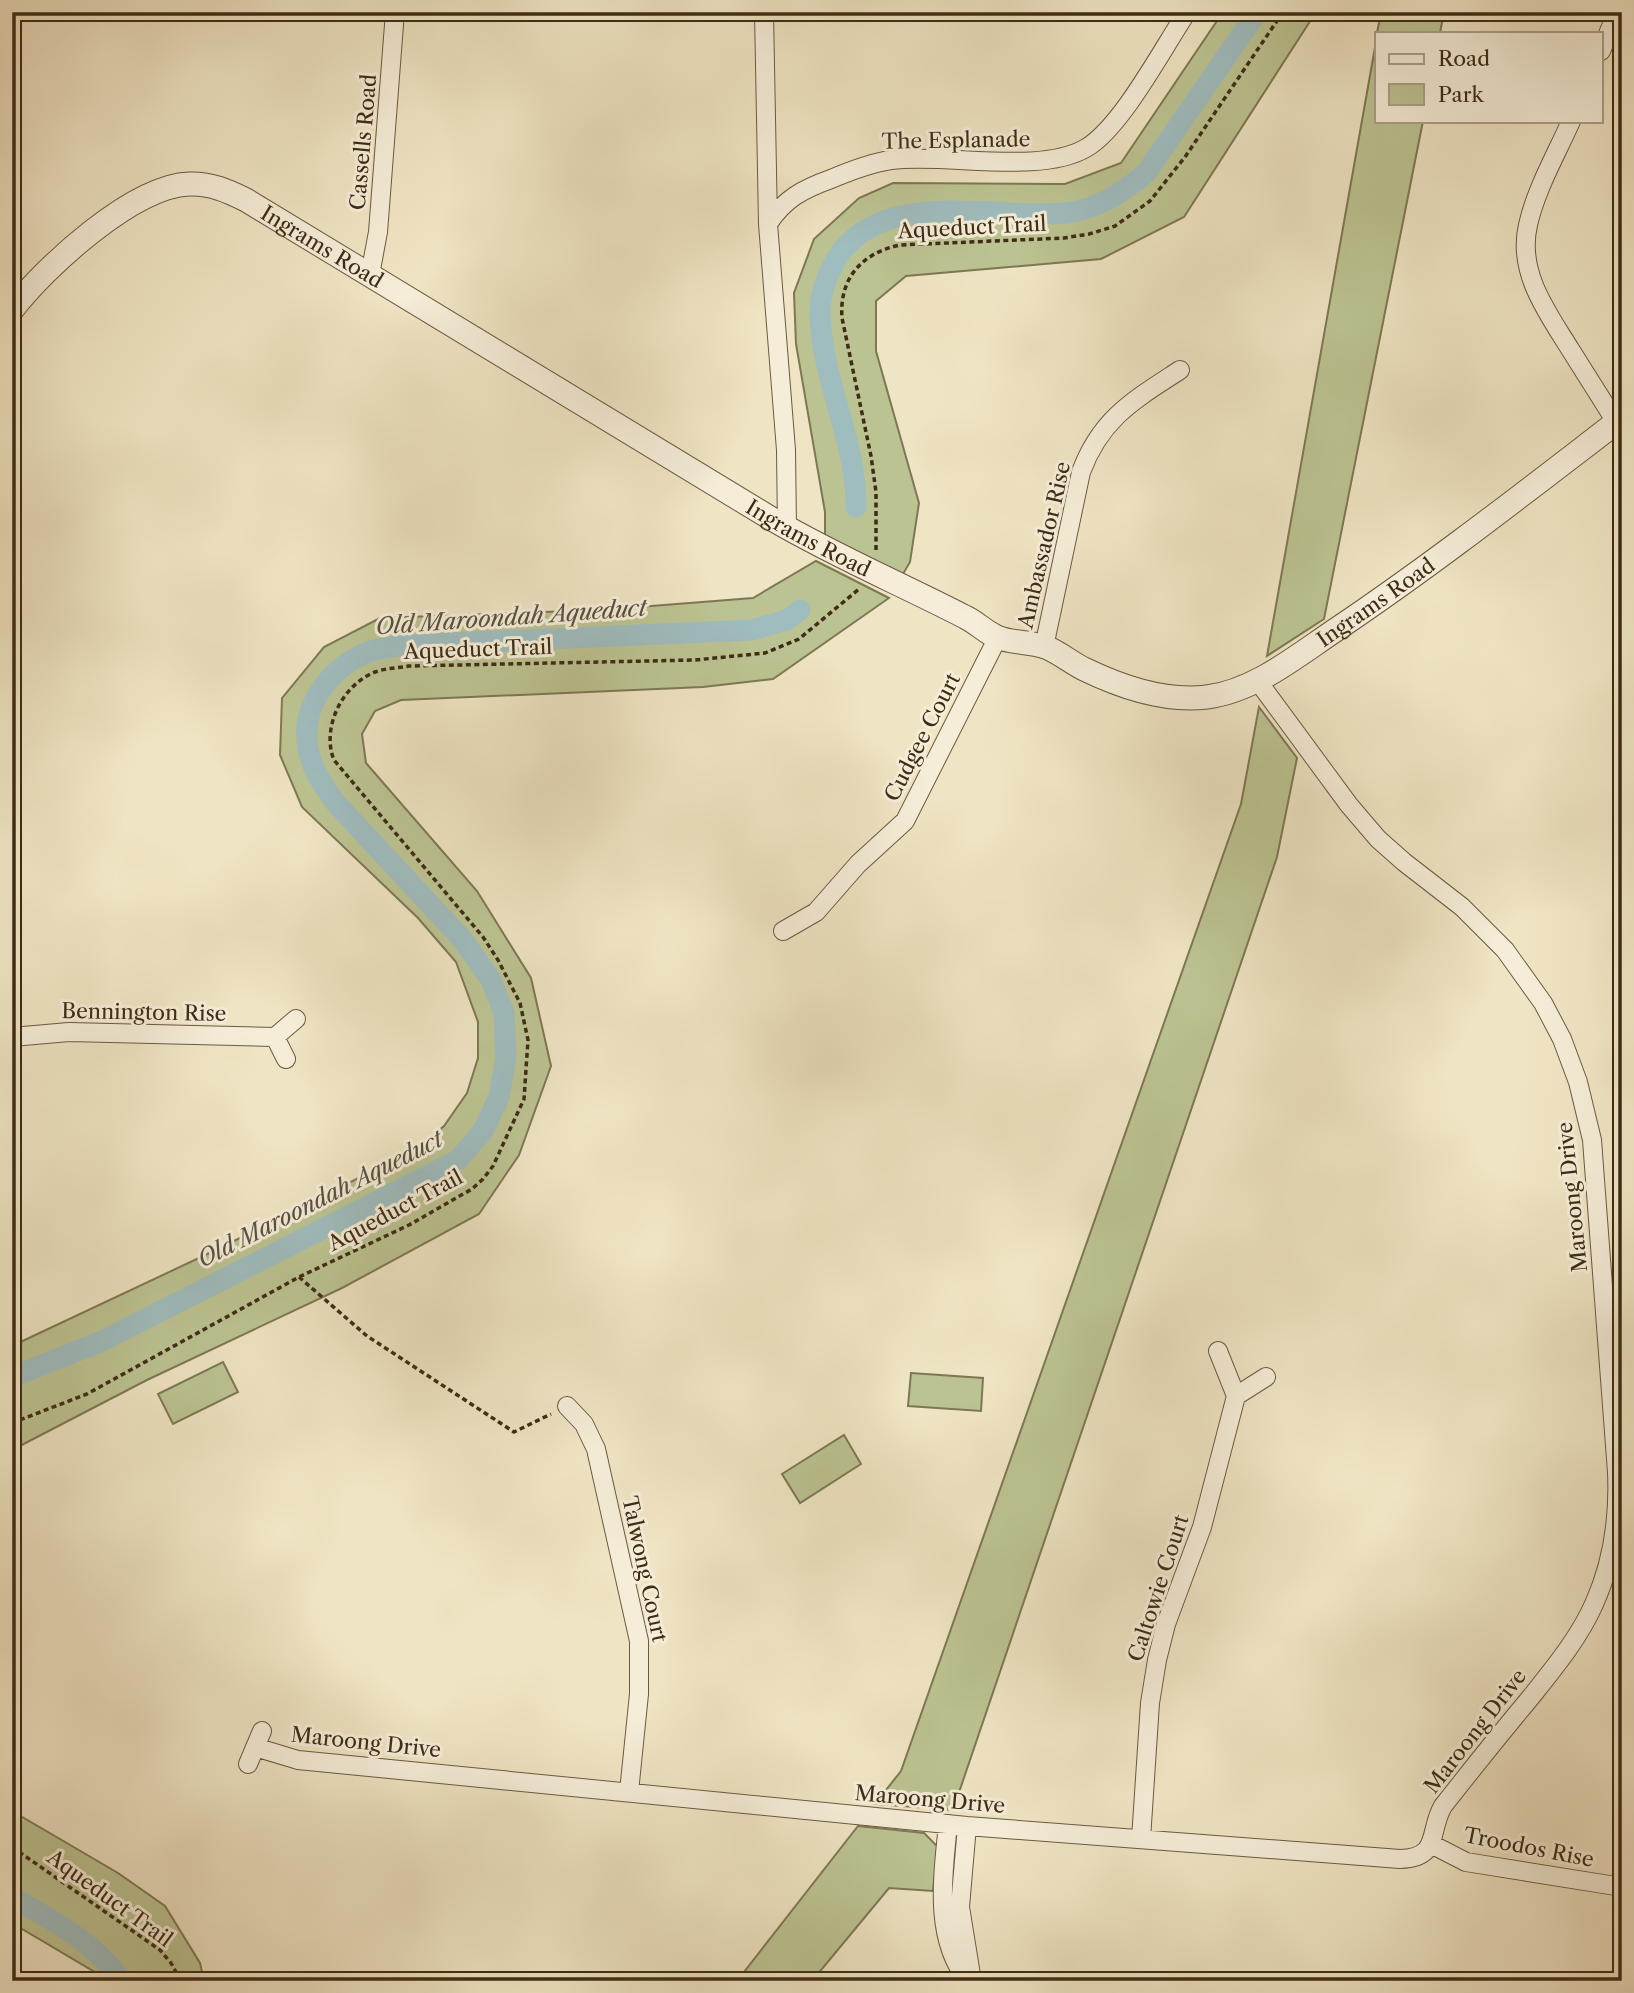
<svg xmlns="http://www.w3.org/2000/svg" width="1634" height="1993" font-family="'Libre Caslon Text',serif">
  <style>
    .green { fill: #bcc392; stroke: #7d7854; stroke-width: 2 }
    .lines { fill: none; stroke-linecap: round; stroke-linejoin: round }
    .canal { stroke: #9fbcbe; stroke-width: 21 }
    .minor-casing { stroke: #6a5a40; stroke-width: 20 }
    .tertiary-casing { stroke: #6a5a40; stroke-width: 25 }
    .path { stroke: #3e2c15; stroke-width: 3.5; stroke-dasharray: 5 3.5; stroke-linecap: butt }
    .minor { stroke: #f5edd8; stroke-width: 18 }
    .tertiary { stroke: #f5edd8; stroke-width: 23 }
    .labels { text-anchor: middle; dominant-baseline: central; stroke-width: 6; stroke-linejoin: round; paint-order: stroke }
    .street-label { font-size: 21px; fill: #3e2c15; stroke: #f5edd8 }
    .water-label { font-size: 23px; font-style: italic; fill: #56503f; stroke: #f5edd8 }
  </style>
  <rect width="100%" height="100%" fill="#efe4c3"/>
  <filter id="stains"><feTurbulence type="fractalNoise" baseFrequency=".00286" numOctaves="4"/><feColorMatrix values="0 0 0 0 .2 0 0 0 0 .09 0 0 0 0 .02 0 0 0 .5 -.17"/></filter>
  <radialGradient id="worn" r=".72"><stop offset=".6" stop-color="#630" stop-opacity="0"/><stop offset="1" stop-color="#630" stop-opacity=".3"/></radialGradient>
  <path class="green" d="M1223 12H1316L1184 217 1101 259 906 276 876 301V351L919 503 910 562 903 574 825 539V512L796 344 794 293 814 239 859 198 893 183 1065 184 1121 163Z
    M1381 12H1444L1440 33H1377Z
    M1377 36V121H1423L1324 619 1267 656Z
    M816 561 889 598 773 679 703 687 401 700 375 711 362 734 366 763 477 891 531 978 551 1066 519 1155 479 1214 342 1288 147 1380 12 1450V1346L218 1249 418 1148 444 1126 467 1093 478 1058V1022L456 962 418 918 302 807 280 755 282 698 324 647 380 618 600 610 753 598Z
    M1259 707 1297 758 1277 857 953 1810 875 1804 901 1771 1241 804Z
    M223 1362 238 1392 173 1424 158 1394Z
    M911 1373 983 1378 981 1411 908 1406Z
    M844 1435 861 1464 800 1503 782 1474Z
    M12 1811 118 1873 165 1906 200 1963 204 1981H103L98 1974 12 1923Z
    M858 1826 924 1833 938 1847 933 1891 889 1888 812 1981H737Z"/>
  <g class="lines">
    <path class="canal" d="M856 507C857 442 821 379 820 313 820 295 825 279 834 263 877 185 994 220 1066 213 1098 209 1122 193 1146 173L1257 12
      M12 1377 100 1342 458 1160 483 1131 499 1097 506 1058 504 1013 491 980 462 939 334 801C323 785 311 768 308 748 300 707 329 669 366 653 378 647 395 647 409 645L752 630 787 620 800 610
      M12 1897C51 1920 96 1942 121 1981"/>
    <g class="minor-casing">
      <path id="minor" d="M764 12 768 224 786 450 787 528
        M1601 51 1617 12
        M1571 121C1556 155 1536 189 1528 225 1517 272 1547 312 1570 349 1585 373 1601 398 1616 422
        M768 224C784 199 803 189 831 179 850 171 870 163 891 160 946 153 1040 175 1086 148 1121 128 1163 48 1187 12
        M370 275 378 232 395 12
        M1044 647 1081 472C1101 418 1134 400 1180 370
        M783 931 816 912 858 864 905 821 998 637
        M12 1037 69 1032 275 1037
        M286 1059 275 1037 296 1019
        M1218 1351 1236 1396 1266 1377
        M567 1406 584 1424 596 1449 639 1641V1694L629 1792
        M255 1747 298 1760 967 1826 1400 1859C1441 1858 1428 1831 1443 1806 1472 1769 1501 1733 1531 1697 1554 1668 1579 1638 1594 1604 1613 1562 1619 1517 1617 1472L1592 1140 1578 1082 1562 1039 1543 1003 1505 950 1462 907 1404 862 1378 839 1349 805 1257 680
        M248 1764 262 1731
        M948 1824C943 1875 933 1938 968 1981
        M967 1826 960 1907 972 1981
        M1141 1839 1150 1703 1157 1660 1166 1624 1202 1527 1236 1396
        M1431 1844 1466 1862 1622 1887"/>
    </g>
    <g class="tertiary-casing">
      <g id="tertiary">
        <path id="s1" d="M12 310C45 267 133 186 189 184 210 183 228 191 246 200L772 519C835 556 901 584 965 617 976 622 985 632 997 637 1013 644 1032 641 1048 648 1061 654 1072 663 1084 669 1121 687 1166 702 1207 697 1255 691 1298 655 1337 629 1435 563 1528 490 1622 418"/>
      </g>
    </g>
    <path class="path" d="M876 550V492L871 456 842 318C839 278 862 253 900 245L1064 238 1089 234 1115 226 1150 201 1185 157 1283 12
      M299 1277 367 1336 514 1432 551 1414
      M12 1423 87 1394 299 1277 409 1225 472 1189 483 1179 493 1166 524 1099 528 1040 520 1003 498 960 483 937 334 760C321 728 342 685 375 672 386 668 398 668 409 666L695 660 765 653 799 639 859 589
      M12 1847 160 1950 171 1963 181 1981"/>
    <use href="#minor" class="minor"/>
    <use href="#tertiary" class="tertiary"/>
  </g>
  <g class="labels">
    <g class="street-label">
      <text transform="translate(956 140) rotate(-1)">The Esplanade</text>
      <text transform="translate(363 142) rotate(-85)">Cassells Road</text>
      <text transform="translate(972 227) rotate(-3)">Aqueduct Trail</text>
      <text stroke="none"><textPath href="#s1" startOffset="371">Ingrams Road</textPath></text>
      <text stroke="none"><textPath href="#s1" startOffset="938">Ingrams Road</textPath></text>
      <text transform="translate(1044 545) rotate(-77)">Ambassador Rise</text>
      <text stroke="none"><textPath href="#s1" startOffset="1568">Ingrams Road</textPath></text>
      <text transform="translate(478 649) rotate(-2)">Aqueduct Trail</text>
      <text transform="translate(922 737) rotate(-63)">Cudgee Court</text>
      <text transform="translate(144 1012) rotate(1)">Bennington Rise</text>
      <text transform="translate(1572 1197) rotate(-96)">Maroong Drive</text>
      <text transform="translate(395 1210) rotate(-28)">Aqueduct Trail</text>
      <text transform="translate(645 1569) rotate(78)">Talwong Court</text>
      <text transform="translate(1158 1588) rotate(-72)">Caltowie Court</text>
      <text transform="translate(1475 1731) rotate(-52)">Maroong Drive</text>
      <text transform="translate(366 1742) rotate(6)">Maroong Drive</text>
      <text transform="translate(930 1799) rotate(5)">Maroong Drive</text>
      <text transform="translate(1529 1847) rotate(11)">Troodos Rise</text>
      <text transform="translate(110 1898) rotate(36)">Aqueduct Trail</text>
    </g>
    <g class="water-label">
      <text transform="translate(511 617) rotate(-4)">Old Maroondah Aqueduct</text>
      <text transform="translate(320 1199) rotate(-27)">Old Maroondah Aqueduct</text>
    </g>
  </g>
  <rect width="1634" height="1993" fill="none" stroke="#efe4c3" stroke-width="42"/>
  <rect x="14" y="14" width="1606" height="1965" fill="none" stroke="#3e2c15" stroke-width="3.5"/>
  <rect x="21" y="21" width="1592" height="1951" fill="none" stroke="#3e2c15" stroke-width="2"/>
  <rect x="1375" y="32" width="228" height="91" fill="#f5edd8" stroke="#aca08a" stroke-width="2"/>
  <rect x="1389" y="54" width="35" height="10" fill="#f5edd8" stroke="#aca08a" stroke-width="2"/>
  <text x="1438" y="66" font-size="21" fill="#3e2c15">Road</text>
  <rect x="1389" y="84" width="35" height="21" fill="#bcc392" stroke="#aca08a" stroke-width="2"/>
  <text x="1438" y="102" font-size="21" fill="#3e2c15">Park</text>
  <rect width="100%" height="100%" filter="url(#stains)"/>
  <rect width="100%" height="100%" fill="url(#worn)"/>
</svg>
